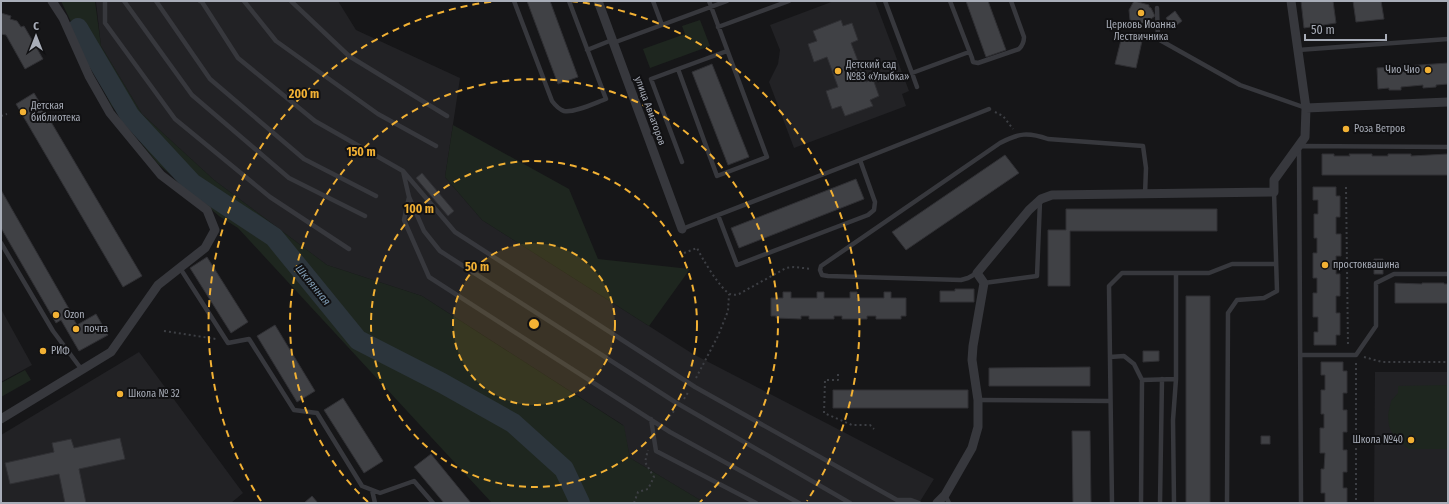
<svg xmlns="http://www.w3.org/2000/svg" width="1449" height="504" font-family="'Fira Sans Condensed',sans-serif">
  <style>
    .built { fill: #222225 }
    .green { fill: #1e261f }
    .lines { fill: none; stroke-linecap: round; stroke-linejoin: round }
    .river { stroke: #2c353c; stroke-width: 20 }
    .building { fill: #404145; stroke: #303034 }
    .path { stroke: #3d3f44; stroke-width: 2; stroke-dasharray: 2 3; stroke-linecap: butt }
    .service { stroke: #37383d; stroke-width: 4.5 }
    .minor { stroke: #37383d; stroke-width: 9 }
    .ring { fill: none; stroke: #f2b134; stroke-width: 2; stroke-dasharray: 7 5 }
    .poi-dot { fill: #f2b134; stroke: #111113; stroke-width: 1.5 }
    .labels { text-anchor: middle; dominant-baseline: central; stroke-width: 4; stroke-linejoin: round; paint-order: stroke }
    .poi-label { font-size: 10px; fill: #a8adb8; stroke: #111113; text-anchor: start }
    .street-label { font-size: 10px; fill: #a8adb8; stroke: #111113 }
    .water-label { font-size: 11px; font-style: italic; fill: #7f9bb3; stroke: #111113 }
    .centre { fill: #f2b134; stroke: #111113; stroke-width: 2 }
    .ring-label { font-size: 12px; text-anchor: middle; font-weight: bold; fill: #f2b134; stroke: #111113; stroke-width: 4; stroke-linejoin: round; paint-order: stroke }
  </style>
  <rect width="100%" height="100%" fill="#161618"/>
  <path class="built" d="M98 1H338L356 30 460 78 445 177 482 220 693 354 934 479 919 503H705L630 458 623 425 422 296 327 265 214 180 142 114 101 46 96 2Z
    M834 1H875L909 91 902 94 906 106 794 148 769 82 778 64 780 50 770 25Z
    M1 309 32 365 1 382Z
    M139 352 243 493 231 503H1V435Z
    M1375 372H1448V503H1374Z"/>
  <path class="green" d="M61 1H95L101 46 142 114 214 180 327 265 422 296 624 426 630 458 705 503H492L238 228 219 216 158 164 111 105Z
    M700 20 710 46 650 68 643 49 685 34 682 26Z
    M453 125 569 189 598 259 690 269 649 326 482 220 445 177Z
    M25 370 31 380 1 397V383Z
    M1448 385V449H1409L1394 437 1389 426 1388 415 1391 401 1398 393V386Z"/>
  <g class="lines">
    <path class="river" d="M78 28 130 116 192 183 274 237 358 340 442 383 513 423 564 469 580 503"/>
  </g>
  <path class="building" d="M527 1H550L578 77 558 84Z
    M966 1H988L1006 50 986 57Z
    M1134 1 1149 5V7L1151 8 1155 16 1148 21H1146L1145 24 1130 20 1129 10Z
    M1301 1H1333L1336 23 1304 28Z
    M1353 1H1381L1384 19 1356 22Z
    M1175 11 1182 21 1173 28 1166 18Z
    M1 13 11 16 10 19 17 21 21 27 24 26 43 59 25 69 6 35 1 34Z
    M841 20 843 26 852 23 858 40 851 43 866 82 873 79 879 96 870 100 873 106 845 116 841 106 832 109 826 91 838 87 827 57 814 62 808 44 817 41 813 31Z
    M1122 36 1142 41 1136 68 1115 64Z
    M1448 63V84L1436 85V87L1423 88V85L1401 87V90H1389V88L1378 89 1377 68Z
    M712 64 749 157 728 165 692 72Z
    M34 93 142 276 123 287 16 104Z
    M1322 154H1334V156H1350L1349 154H1372V156H1388V154H1411V156L1448 154V175H1322Z
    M1005 155 1019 173 906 250 892 232Z
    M422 173 454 211 448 216 416 178Z
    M856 179 864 199 739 248 731 228Z
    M1313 187H1336V196H1340V217H1336V234H1341V256H1336V274H1340V296H1336V313H1340V335H1336V345H1314V332H1318V317H1313V293H1317V278H1313V253H1317V238H1314V214H1318V200H1313Z
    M1 190 72 314 71 315 77 325 96 314 108 335 79 351 61 320 56 323 1 228Z
    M1066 209H1217V231H1070V286H1048V230H1066Z
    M207 257 248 322 231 333 190 268Z
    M1374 259H1383V274H1374Z
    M1395 283 1422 284V283H1444V284H1448V303H1395Z
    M955 289H974V302H940V291H955Z
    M783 292H791V298H817V292H824V298H850V292H857V298H884V292H891V298H906V316H901V319H876V316H867V319H842V316H834V319H809V316H801V319L776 318V316H771V298H783Z
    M1186 296H1210V503H1186Z
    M275 325 315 391 297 402 257 336Z
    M1143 351H1159V361L1143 362Z
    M1321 362H1343V371H1347V393H1343V410H1347V432H1343V450H1347V472H1343V488H1347V503H1325V493H1321V469H1324L1325 453H1320V428H1324V414H1321V390H1325V375H1321Z
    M1090 367V386H989V368Z
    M833 390H968V408H833Z
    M343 398 383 461 364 473 324 410Z
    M1072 431H1090L1091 503H1073Z
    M1261 436H1270V444H1261Z
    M120 438 125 459 79 469 86 503H65L59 474 10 484 5 463 54 452 52 443 71 439 74 448Z
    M431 454 471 503H444L414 467Z
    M312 496 318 503H304Z"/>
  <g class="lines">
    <path class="path" d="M995 112 1003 116 1013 129
      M1 116 7 114
      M1346 187 1348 347
      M684 253 697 248C702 258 720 289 730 294 733 295 736 295 739 294L786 268 794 267 812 269
      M164 331 216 339
      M1364 357 1382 362H1448
      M1356 363V503
      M838 374V380H825L824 413 852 425H870L874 429
      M696 378 718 336 728 311 729 294
      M684 399 689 391
      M666 420 675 410
      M634 503 638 492 648 489 654 477 645 462 648 450"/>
    <path class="service" d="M105 1V23L175 119 270 197 349 249
      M124 1 192 95 289 178 365 216
      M156 1 210 79 304 159 376 196
      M200 1 202 2 238 58 315 121 403 171 455 232 695 387 897 500H911L919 503
      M244 1 276 41 378 114 436 146
      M291 1 349 56 447 116
      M514 1 552 101C555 105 558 109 564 111 574 113 595 103 606 99L569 1
      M653 1 662 25
      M709 1 767 157 717 176 678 69 727 51
      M885 1 912 73 969 52
      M950 1 972 58 973 62 978 63 1019 49C1023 45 1024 42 1024 37L1011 1
      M1157 8 1158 39 1240 85 1306 108
      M718 27 789 1
      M613 43 727 1
      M587 50 612 40
      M1298 50 1448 39
      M678 69 651 79 682 162
      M912 73 917 87
      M403 171 409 197 424 231 440 251 675 402 850 503
      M409 197 404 220 429 277 670 432 799 503
      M718 215 737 265 868 215 874 210 875 202 860 160
      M682 229 860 160 989 109
      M1 243 53 331 82 370
      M180 268 228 343 249 339 294 410 317 413 362 486 380 493 414 481 433 503
      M977 273 968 278 961 280 828 276 822 275 820 270 821 266 1000 143C1019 133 1028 132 1048 139L1143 146 1146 168 1145 195
      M984 283 1037 276 1040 201
      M1300 355H1356L1376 326V283L1394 274H1448
      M1110 357 1124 356 1134 364 1142 380 1141 503
      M1142 380 1176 379
      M978 400 1110 401
      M651 419 656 451 756 503
      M372 490 375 503
      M945 495 949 503
      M1112 503 1109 286 1122 273H1209L1232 264H1276
      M1160 503 1162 379
      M1174 503 1173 420 1176 379V273
      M1227 503 1228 313 1237 300 1264 298 1277 291 1274 192
      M1301 503 1299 146 1448 147"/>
    <path class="minor" d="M598 1 682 229
      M1306 108 1448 102
      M1 419 111 352 158 285 205 248 215 230 207 210 161 175 110 113 89 76 63 18 52 1
      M937 503 945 495 972 448 978 427V400L972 360 973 346 984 283 977 273 1029 210 1041 199 1052 195 1274 192V180L1305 137 1306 108 1291 1"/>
  </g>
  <circle cx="534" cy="324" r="81" fill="#f2b134" fill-opacity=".12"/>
  <g class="ring">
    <circle cx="534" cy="324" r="81"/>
    <circle cx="534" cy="324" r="163"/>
    <path d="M368 502A244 244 0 1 1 700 502"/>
    <path d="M261 501A325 325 0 0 1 497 1M571 1A325 325 0 0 1 807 501"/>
  </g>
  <g class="poi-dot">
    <circle cx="1141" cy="13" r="4"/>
    <circle cx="1428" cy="70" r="4"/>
    <circle cx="838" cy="71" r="4"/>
    <circle cx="23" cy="112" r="4"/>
    <circle cx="1346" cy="129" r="4"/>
    <circle cx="1325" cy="265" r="4"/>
    <circle cx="56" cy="315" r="4"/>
    <circle cx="76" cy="329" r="4"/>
    <circle cx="43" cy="351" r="4"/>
    <circle cx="120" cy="394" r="4"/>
    <circle cx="1411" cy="440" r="4"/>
  </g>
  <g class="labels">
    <g class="poi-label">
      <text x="1141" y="25" text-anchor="middle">Церковь Иоанна<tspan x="1141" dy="12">Лествичника</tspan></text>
      <text x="846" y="65">Детский сад<tspan x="846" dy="12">№83 «Улыбка»</tspan></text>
      <text x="1420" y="70" text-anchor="end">Чио Чио</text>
      <text x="31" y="106">Детская<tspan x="31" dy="12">библиотека</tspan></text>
      <text x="1354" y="129">Роза Ветров</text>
      <text x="1333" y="265">простоквашина</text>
      <text x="64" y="315">Ozon</text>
      <text x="84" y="329">почта</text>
      <text x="51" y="351">РИФ</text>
      <text x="128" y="394">Школа № 32</text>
      <text x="1403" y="440" text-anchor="end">Школа №40</text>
    </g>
    <g class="street-label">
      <text transform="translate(650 111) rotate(70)">улица Авиаторов</text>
    </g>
    <g class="water-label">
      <text transform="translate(313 285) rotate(51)">Шклянная</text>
    </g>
  </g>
  <circle cx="534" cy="324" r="6" class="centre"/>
  <g class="ring-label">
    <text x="304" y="98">200 m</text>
    <text x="361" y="156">150 m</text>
    <text x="419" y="213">100 m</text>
    <text x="477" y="271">50 m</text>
  </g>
  <rect width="1449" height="504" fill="none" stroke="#a8adb8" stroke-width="4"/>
  <g transform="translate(36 36)" stroke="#111113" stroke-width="3" paint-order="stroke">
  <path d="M0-3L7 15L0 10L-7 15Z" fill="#a8adb8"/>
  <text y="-6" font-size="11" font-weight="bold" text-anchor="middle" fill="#a8adb8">С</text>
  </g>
  <path d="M1305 34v6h81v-6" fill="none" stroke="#a8adb8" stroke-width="2"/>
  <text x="1311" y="34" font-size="12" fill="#a8adb8" stroke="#111113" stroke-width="3" paint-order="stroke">50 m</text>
</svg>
